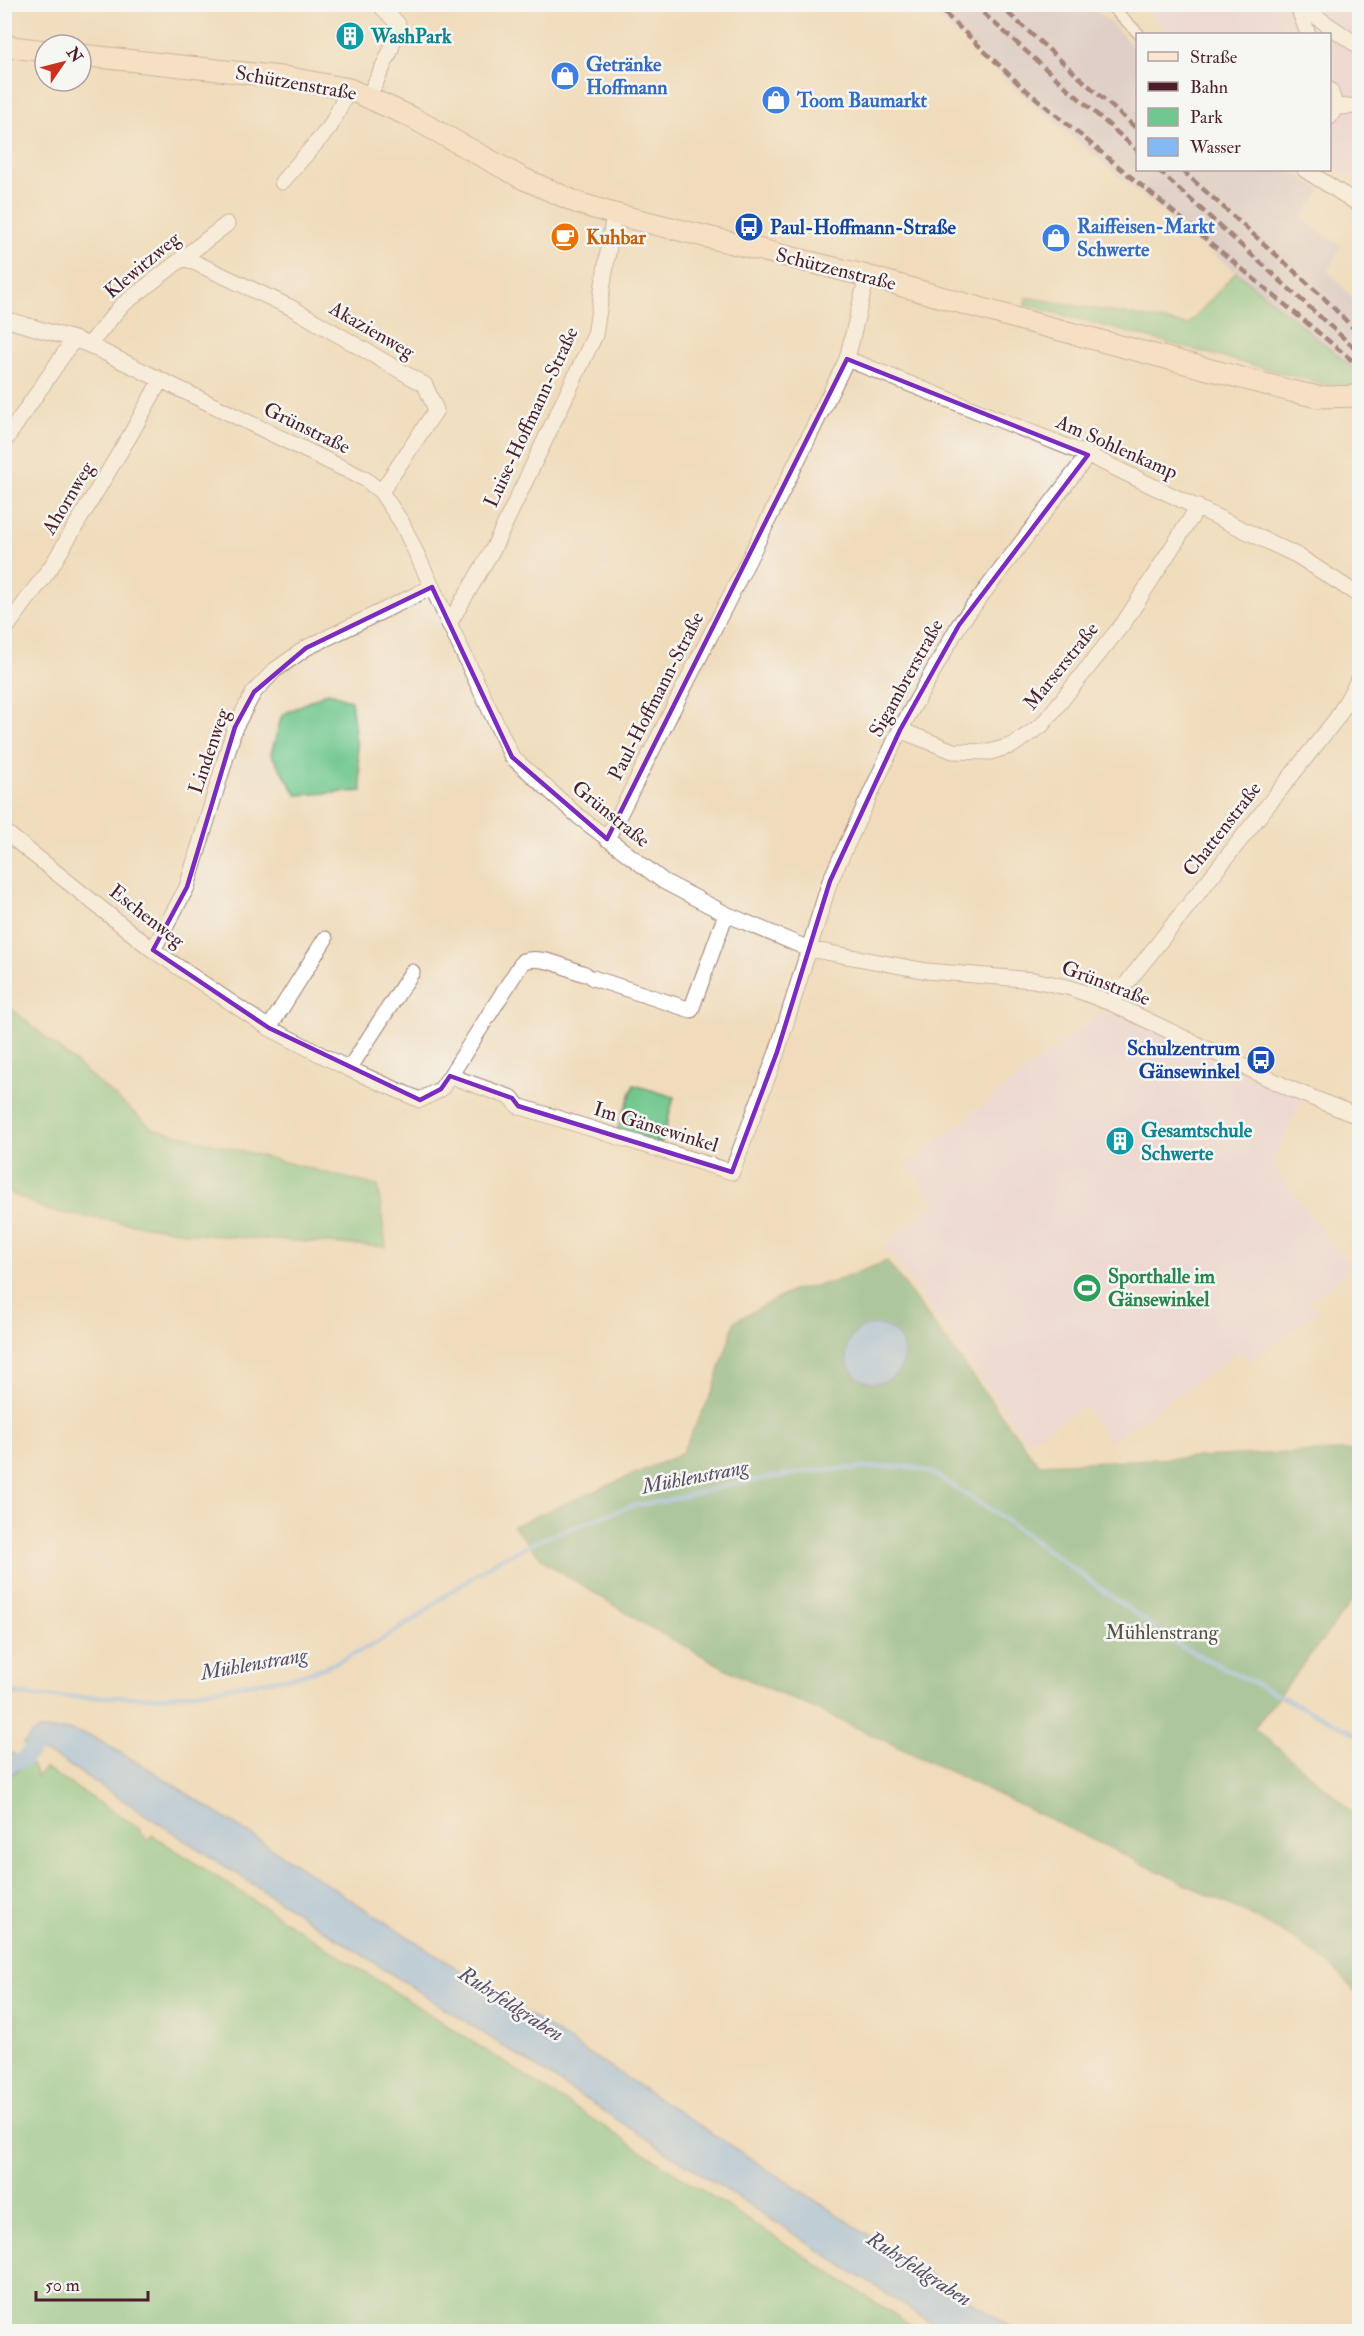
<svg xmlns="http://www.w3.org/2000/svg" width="1364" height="2336" font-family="'IM FELL Double Pica',serif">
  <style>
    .built { fill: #e8d2ee }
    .industrial { fill: #c9bfd7 }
    .green { fill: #71c78d; stroke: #5e735c; stroke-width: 1.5 }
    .forest { fill: #5cac78; stroke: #536652; stroke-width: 1.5 }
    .water { fill: #83baf3; stroke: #666c8f; stroke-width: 1.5 }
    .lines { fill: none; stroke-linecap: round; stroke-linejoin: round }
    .stream { stroke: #83baf3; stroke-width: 4.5 }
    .canal { stroke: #83baf3; stroke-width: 16 }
    .pedestrian-casing { stroke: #9d7e74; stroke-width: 13 }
    .minor-casing { stroke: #9d7e74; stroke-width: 17 }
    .secondary-casing { stroke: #9d7e74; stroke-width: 23 }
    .pedestrian { stroke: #fff; stroke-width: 10 }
    .minor { stroke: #fff; stroke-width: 15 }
    .secondary { stroke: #fbe5cf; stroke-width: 21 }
    .rail { stroke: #4a1f2b; stroke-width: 4.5; stroke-dasharray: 9 4.5; stroke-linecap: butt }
    .marked { fill: none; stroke: #7b2cbf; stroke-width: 4.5; stroke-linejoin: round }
    .labels { text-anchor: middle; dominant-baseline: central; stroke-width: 5; stroke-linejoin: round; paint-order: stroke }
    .culture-label { font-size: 20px; font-weight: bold; fill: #0d838f; stroke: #f6f6f2; text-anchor: start }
    .shop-label { font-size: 20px; font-weight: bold; fill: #366cbe; stroke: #f6f6f2; text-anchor: start }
    .street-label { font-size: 20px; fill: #4a1f2b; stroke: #f6f6f2 }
    .transit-label { font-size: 20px; font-weight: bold; fill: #164399; stroke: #f6f6f2; text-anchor: start }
    .food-label { font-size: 20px; font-weight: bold; fill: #c56008; stroke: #f6f6f2; text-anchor: start }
    .leisure-label { font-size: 20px; font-weight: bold; fill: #27864d; stroke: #f6f6f2; text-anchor: start }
    .park-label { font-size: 20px; fill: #565148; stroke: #f6f6f2 }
    .water-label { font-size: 21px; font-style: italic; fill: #5b4e67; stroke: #f6f6f2 }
  </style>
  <rect width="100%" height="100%" fill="#f6f6f2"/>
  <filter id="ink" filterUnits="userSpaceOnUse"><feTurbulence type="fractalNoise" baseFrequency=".0167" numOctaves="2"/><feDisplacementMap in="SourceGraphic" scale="12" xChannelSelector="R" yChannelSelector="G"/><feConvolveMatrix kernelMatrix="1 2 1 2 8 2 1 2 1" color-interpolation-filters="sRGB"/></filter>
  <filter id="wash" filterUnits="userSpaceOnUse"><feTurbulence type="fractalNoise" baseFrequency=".008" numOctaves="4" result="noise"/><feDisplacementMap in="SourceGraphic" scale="24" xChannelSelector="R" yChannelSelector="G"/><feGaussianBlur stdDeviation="1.35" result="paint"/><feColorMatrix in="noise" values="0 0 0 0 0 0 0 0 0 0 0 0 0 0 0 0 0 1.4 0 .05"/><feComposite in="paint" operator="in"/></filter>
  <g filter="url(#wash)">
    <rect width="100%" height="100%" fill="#f0dcbc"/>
    <path class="built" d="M1143 5H1359V183L1330 163V34H1169Z
      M1111 1003 1304 1095 1271 1165 1352 1269 1309 1301 1317 1312 1249 1362 1240 1351 1110 1442 1084 1406 1027 1442 884 1244 936 1203 907 1166Z"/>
    <path class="industrial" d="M925 5H1089L1116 28 1137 51 1138 170H1288L1321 190 1302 219 1341 246 1328 270 1359 306V373L1132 187 1015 88Z"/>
    <path class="green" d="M1236 272 1359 373V386L1339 388 1025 305 1026 297 1188 325Z
      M328 692 351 701 362 791 297 795 271 754 282 715Z
      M5 1003 152 1128 378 1186 386 1247 204 1235 50 1211 13 1194 4 1186Z
      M634 1085 674 1097 661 1144 617 1130Z
      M28 1763 32 1764 37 1777 45 1768 141 1829 139 1833 149 1839 152 1835 920 2331H5L4 1779Z"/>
    <path class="forest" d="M887 1261 1038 1464 1359 1450V1592L1254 1728 1335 1796 1359 1820V1999C1334 1957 1290 1937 1248 1914L875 1736 734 1673 646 1625 546 1563 513 1526 681 1454 712 1393 735 1321 794 1290 833 1282Z"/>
    <path class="water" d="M846 1354a29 29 0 1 1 58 0a29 29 0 1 1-58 0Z
      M40 1730H70L91 1736 149 1769 1017 2331H944L61 1760C48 1753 36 1751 23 1744L32 1734Z
      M12 1753 28 1763 5 1779V1762Z"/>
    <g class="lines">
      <path class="stream" d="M4 1692 37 1697H163L293 1677 326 1667 376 1643 418 1617 443 1597 496 1561 542 1539 631 1506 665 1501 738 1483 811 1471 877 1467H913L934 1474 1000 1516 1180 1646 1360 1736"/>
      <path class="canal" d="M21 1761 37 1745 52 1744"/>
    </g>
  </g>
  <g filter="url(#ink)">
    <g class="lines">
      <g class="pedestrian-casing">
        <path id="pedestrian" d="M1109 4 1139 34"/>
      </g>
      <g class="minor-casing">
        <path id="minor" d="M1297 4 1308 34
          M1298 4 1360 47
          M1330 90 1336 107
          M369 96 390 52 398 24 379 4
          M1330 117 1336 107 1360 106
          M1305 170 1360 205
          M282 182 330 127 349 89
          M183 257 292 308 425 385 436 410 381 492
          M4 319 74 339 89 345 365 479 381 492 402 523 512 757 578 816 663 881 726 914 809 949 927 971 1033 980 1071 988 1111 1003 1293 1090 1360 1117
          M89 345 121 306 227 224
          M847 359 1088 455 1298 556 1360 596
          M4 442 74 339
          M449 624 493 549 595 335 614 214
          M4 631 51 567 132 432 160 381
          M900 730 953 751 990 752 1013 745 1042 725 1125 621 1198 507
          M4 831 153 950 269 1028 349 1069 420 1100 441 1089 450 1076 523 961C543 955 566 968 585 974
          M607 839 749 559 847 359 867 276
          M153 950 187 887 235 727 254 692 275 670 306 648 432 587
          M593 978 691 1010 726 914
          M1111 1003 1337 718 1360 677
          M269 1028 325 939
          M349 1069 412 972
          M450 1076 512 1098 518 1106 732 1172 777 1052 830 881 900 730 959 625 1088 455"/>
      </g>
      <g class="secondary-casing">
        <path id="secondary" d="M4 46 45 51
          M81 55 290 78 349 89 411 117 522 178 578 203 614 214 867 276 1022 320 1291 391 1318 397 1360 396"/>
      </g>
      <use href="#pedestrian" class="pedestrian"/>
      <use href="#minor" class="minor"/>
      <use href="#secondary" class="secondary"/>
      <path class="rail" d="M935 4 1019 84 1360 367
        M973 4 1138 151
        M998 4 1138 130
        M1158 170 1360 353
        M1182 170 1325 299 1360 335"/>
    </g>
  </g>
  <path d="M0 0H1364V2336H0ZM847 359 1088 455 959 625 900 730 830 881 777 1052 732 1172 518 1106 512 1098 450 1076 441 1089 420 1100 269 1028 153 950 187 887 235 727 254 692 306 648 432 587 512 757 607 839Z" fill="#f0dcbc" fill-opacity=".55" fill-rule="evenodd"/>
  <path class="marked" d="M847 359 1088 455 959 625 900 730 830 881 777 1052 732 1172 518 1106 512 1098 450 1076 441 1089 420 1100 269 1028 153 950 187 887 235 727 254 692 306 648 432 587 512 757 607 839Z"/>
  <defs>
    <g id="building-disc" transform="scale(1.5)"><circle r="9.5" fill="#0f9aa8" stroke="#f6f6f2"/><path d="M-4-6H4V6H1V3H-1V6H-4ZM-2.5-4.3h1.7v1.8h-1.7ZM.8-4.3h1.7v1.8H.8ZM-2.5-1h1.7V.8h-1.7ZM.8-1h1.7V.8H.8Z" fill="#fff"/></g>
    <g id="shop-disc" transform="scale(1.5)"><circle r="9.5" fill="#3f7fe0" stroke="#f6f6f2"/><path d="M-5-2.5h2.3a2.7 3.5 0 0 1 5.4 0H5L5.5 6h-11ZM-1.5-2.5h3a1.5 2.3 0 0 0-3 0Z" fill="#fff"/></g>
    <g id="bus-disc" transform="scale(1.5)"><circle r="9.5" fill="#1a4fb4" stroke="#f6f6f2"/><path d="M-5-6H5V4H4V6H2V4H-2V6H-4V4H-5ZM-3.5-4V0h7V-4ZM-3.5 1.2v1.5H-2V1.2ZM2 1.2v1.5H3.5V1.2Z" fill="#fff"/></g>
    <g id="cafe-disc" transform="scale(1.5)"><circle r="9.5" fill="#e8710a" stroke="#f6f6f2"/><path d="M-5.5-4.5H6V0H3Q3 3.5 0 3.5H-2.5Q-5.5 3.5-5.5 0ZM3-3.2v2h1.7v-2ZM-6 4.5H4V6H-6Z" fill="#fff"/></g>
    <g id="stadium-disc" transform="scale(1.5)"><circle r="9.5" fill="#2e9e5b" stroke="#f6f6f2"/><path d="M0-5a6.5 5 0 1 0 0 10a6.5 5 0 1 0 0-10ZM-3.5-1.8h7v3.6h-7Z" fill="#fff"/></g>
  </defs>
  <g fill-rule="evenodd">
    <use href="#building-disc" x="350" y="36"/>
    <use href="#shop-disc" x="565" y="76"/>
    <use href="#shop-disc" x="776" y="100"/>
    <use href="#bus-disc" x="749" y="227"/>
    <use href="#cafe-disc" x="565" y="237"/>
    <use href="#shop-disc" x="1056" y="238"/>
    <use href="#bus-disc" x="1261" y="1060"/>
    <use href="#building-disc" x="1120" y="1141"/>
    <use href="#stadium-disc" x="1087" y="1288"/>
  </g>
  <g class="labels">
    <g class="culture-label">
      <text x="371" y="36">WashPark</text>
      <text x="1141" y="1130">Gesamtschule<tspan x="1141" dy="23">Schwerte</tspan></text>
    </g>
    <g class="shop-label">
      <text x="586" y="64">Getränke<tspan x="586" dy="23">Hoffmann</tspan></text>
      <text x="797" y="100">Toom Baumarkt</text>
      <text x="1077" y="226">Raiffeisen-Markt<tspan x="1077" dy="23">Schwerte</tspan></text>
    </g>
    <g class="street-label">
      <text transform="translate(296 83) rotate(10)">Schützenstraße</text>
      <text transform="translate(142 265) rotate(-40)">Klewitzweg</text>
      <text transform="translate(836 269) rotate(14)">Schützenstraße</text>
      <text transform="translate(372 330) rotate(30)">Akazienweg</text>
      <text transform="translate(531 417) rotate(-65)">Luise-Hoffmann-Straße</text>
      <text transform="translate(307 428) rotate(26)">Grünstraße</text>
      <text transform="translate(1117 447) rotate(24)">Am Sohlenkamp</text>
      <text transform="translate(68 498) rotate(-59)">Ahornweg</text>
      <text transform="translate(1061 666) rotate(-51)">Marserstraße</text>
      <text transform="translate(906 678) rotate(-61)">Sigambrerstraße</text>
      <text transform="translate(656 696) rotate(-63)">Paul-Hoffmann-Straße</text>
      <text transform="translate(209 751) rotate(-71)">Lindenweg</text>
      <text transform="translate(611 814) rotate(39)">Grünstraße</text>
      <text transform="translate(1222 829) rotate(-52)">Chattenstraße</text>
      <text transform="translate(147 916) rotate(38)">Eschenweg</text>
      <text transform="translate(1106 983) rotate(21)">Grünstraße</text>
      <text transform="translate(656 1127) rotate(17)">Im Gänsewinkel</text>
    </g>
    <g class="transit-label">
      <text x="770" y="227">Paul-Hoffmann-Straße</text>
      <text x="1240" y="1048" text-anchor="end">Schulzentrum<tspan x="1240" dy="23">Gänsewinkel</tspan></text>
    </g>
    <g class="food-label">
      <text x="586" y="237">Kuhbar</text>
    </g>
    <g class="leisure-label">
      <text x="1108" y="1276">Sporthalle im<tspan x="1108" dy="23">Gänsewinkel</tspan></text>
    </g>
    <g class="park-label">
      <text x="1162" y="1632">Mühlenstrang</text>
    </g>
    <g class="water-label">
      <text transform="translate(695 1477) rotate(-11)">Mühlenstrang</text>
      <text transform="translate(254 1664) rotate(-10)">Mühlenstrang</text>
      <text transform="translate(511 2004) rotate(33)">Ruhrfeldgraben</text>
      <text transform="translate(919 2269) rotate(33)">Ruhrfeldgraben</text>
    </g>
  </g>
  <rect width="1364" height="2336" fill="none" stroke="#f6f6f2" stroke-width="24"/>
  <rect x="1136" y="33" width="195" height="138" fill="#f6f6f2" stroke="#b1a0a2" stroke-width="1.5"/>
  <rect x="1148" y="52" width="30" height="9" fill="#fbe5cf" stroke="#b1a0a2" stroke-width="1.5"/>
  <text x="1190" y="63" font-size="18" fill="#4a1f2b">Straße</text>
  <rect x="1148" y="82" width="30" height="9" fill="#4a1f2b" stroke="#b1a0a2" stroke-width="1.5"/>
  <text x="1190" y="93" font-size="18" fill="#4a1f2b">Bahn</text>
  <rect x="1148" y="108" width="30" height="18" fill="#71c78d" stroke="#b1a0a2" stroke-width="1.5"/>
  <text x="1190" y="123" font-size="18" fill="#4a1f2b">Park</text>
  <rect x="1148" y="138" width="30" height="18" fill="#83baf3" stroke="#b1a0a2" stroke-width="1.5"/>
  <text x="1190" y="153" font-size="18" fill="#4a1f2b">Wasser</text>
  <g transform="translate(63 63) rotate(55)"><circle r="28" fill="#f6f6f2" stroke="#b1a0a2" stroke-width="1.5"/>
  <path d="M0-4.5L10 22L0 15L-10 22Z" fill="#c8321e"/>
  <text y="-9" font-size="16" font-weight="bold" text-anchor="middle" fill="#4a1f2b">N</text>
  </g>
  <path d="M36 2291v9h112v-9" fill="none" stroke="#4a1f2b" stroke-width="3"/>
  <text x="45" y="2291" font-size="18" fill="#4a1f2b" stroke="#f6f6f2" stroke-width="4.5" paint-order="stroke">50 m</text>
</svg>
